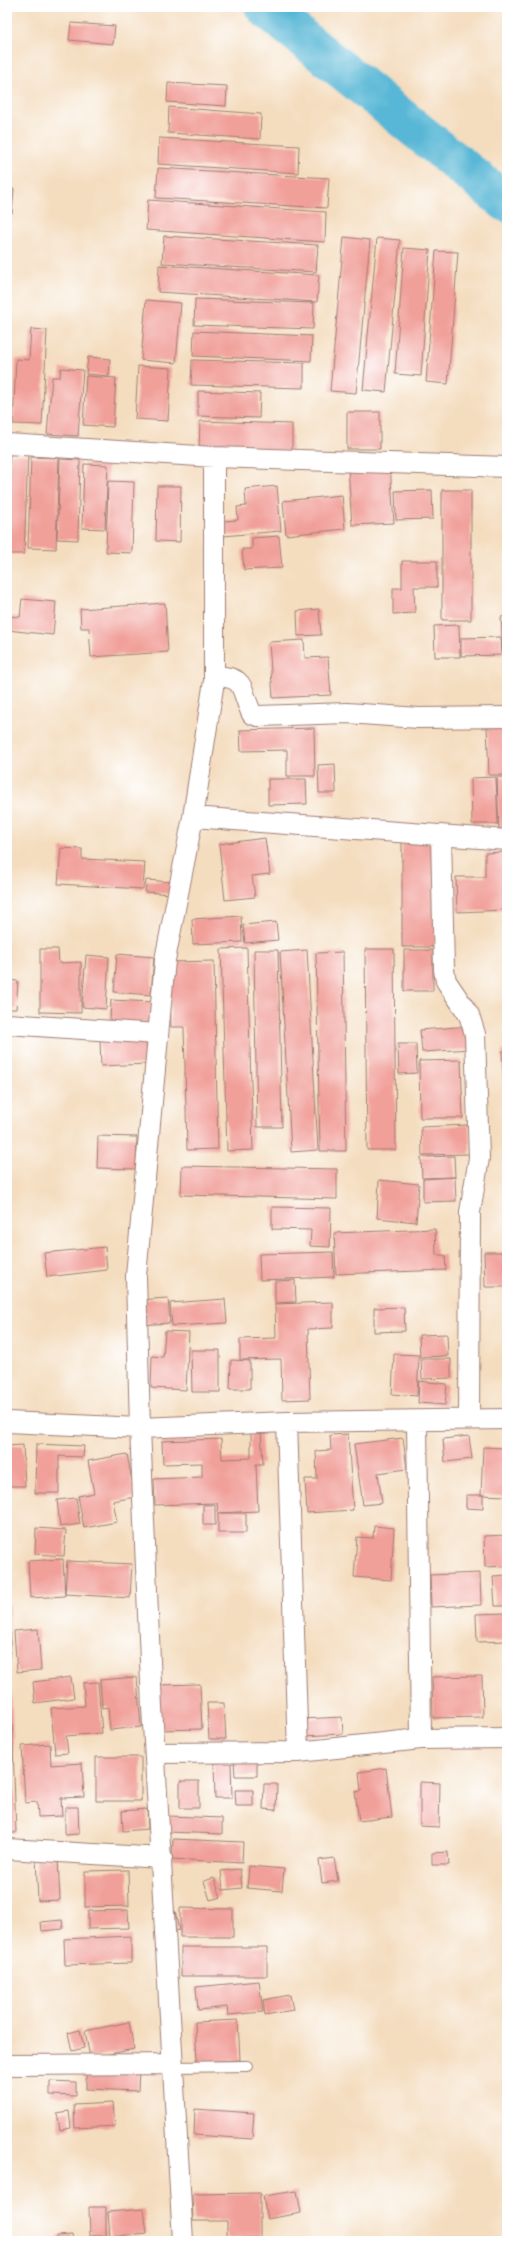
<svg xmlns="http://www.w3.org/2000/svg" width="514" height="2248" font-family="'IM FELL French Canon',serif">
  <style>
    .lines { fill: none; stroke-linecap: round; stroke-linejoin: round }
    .river { stroke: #58b7d6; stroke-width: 39 }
    .building { fill: #f19f99 }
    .service-casing { stroke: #9f7e75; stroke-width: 12 }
    .minor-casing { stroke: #9f7e75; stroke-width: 22 }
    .service { stroke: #fff; stroke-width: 10 }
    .minor { stroke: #fff; stroke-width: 20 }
  </style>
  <rect width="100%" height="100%" fill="#fff"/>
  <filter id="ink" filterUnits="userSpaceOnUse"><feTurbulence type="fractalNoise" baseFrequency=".025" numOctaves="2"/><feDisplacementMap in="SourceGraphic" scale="8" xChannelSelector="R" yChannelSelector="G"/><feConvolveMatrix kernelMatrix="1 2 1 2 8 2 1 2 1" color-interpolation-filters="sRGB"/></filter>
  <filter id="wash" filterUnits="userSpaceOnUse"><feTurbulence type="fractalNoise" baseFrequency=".012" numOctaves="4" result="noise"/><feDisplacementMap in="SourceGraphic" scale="16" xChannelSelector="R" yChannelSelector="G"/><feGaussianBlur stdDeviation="0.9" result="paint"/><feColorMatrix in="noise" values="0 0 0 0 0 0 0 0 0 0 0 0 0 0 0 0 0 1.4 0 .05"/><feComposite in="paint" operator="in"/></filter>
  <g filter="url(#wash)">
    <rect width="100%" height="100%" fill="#f4ddbf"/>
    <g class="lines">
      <path class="river" d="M264 7 507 203"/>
    </g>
    <g id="blocks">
      <path class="building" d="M71 23 115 26 113 44 69 40Z
        M168 83 227 86 226 106 167 102Z
        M169 107 261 114 260 139 168 133Z
        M159 138 299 146 298 173 158 164Z
        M158 168 329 178 327 208 156 198Z
        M7 188 14 189 12 213H7Z
        M148 200 326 212 325 242 146 230Z
        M164 236 318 245 316 272 162 263Z
        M344 237 370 240 356 393 330 391Z
        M377 238 400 240 386 392 363 390Z
        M404 248 430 250 421 376 395 374Z
        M436 251 458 252 448 384 426 382Z
        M159 265 319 275 317 302 158 292Z
        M195 299 314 303 313 329 194 325Z
        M146 300 181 303 176 363 141 360Z
        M31 329 47 330 42 425 13 424 16 359 29 360Z
        M194 331 312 336 311 361 193 356Z
        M88 357 110 359 109 376 86 374Z
        M192 360 304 363V388L191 385Z
        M138 366 171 368 168 421 135 419Z
        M61 368 83 370 78 436 47 434 52 377H60Z
        M86 376 116 378 113 427 83 425Z
        M198 391 260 393 259 418 198 416Z
        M347 412H380V449H347Z
        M200 421 292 424V452L199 449Z
        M10 454 28 455 24 554H7V483Z
        M31 457 59 458 56 549 28 548Z
        M60 459 80 460 78 540 57 539Z
        M84 464 108 465 105 529 82 528Z
        M390 465 394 523 352 525 348 467Z
        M108 481 134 482 132 553 106 552Z
        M157 486H181L180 542 156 541Z
        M277 486 281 531 223 536 222 521 238 520 237 507 246 506 245 489Z
        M432 490 433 519 396 520 395 491Z
        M442 490H471V620H442Z
        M342 495 345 529 286 535 283 501Z
        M279 536 282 568 244 570 242 549H252V538Z
        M402 561H437V587H414L415 613 393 614V588H402Z
        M22 599 56 602 53 635 7 630V616L20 617Z
        M165 603 168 652 91 657 89 628H81L80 609Z
        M319 609 321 635 298 636 297 611Z
        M507 616V651L503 652 501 617Z
        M459 625 460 657H435L434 626Z
        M501 637 502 655 461 656V638Z
        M304 640 305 658 328 657 331 695 273 698 269 642Z
        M507 725V775H489L487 726Z
        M314 728 315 776H287V750L241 751 240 730Z
        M335 764 336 793H319L318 765Z
        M496 777 498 824H472L471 778Z
        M497 777H507V834H499Z
        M268 779H306L307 804 268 805Z
        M265 838 270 874 252 876 255 897 225 900 219 844Z
        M402 842H435V947H402Z
        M61 848 82 849V859L145 862 143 889 58 884Z
        M506 852 507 910 457 912 456 877H485V853Z
        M146 880 172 882 171 894 145 892Z
        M241 916 242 942 193 944 192 919Z
        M276 922 278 940 245 943 243 925Z
        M247 948 253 1150 227 1151 221 949Z
        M40 949H58L59 963 81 962V1013L40 1012Z
        M365 949H394L396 1150H367Z
        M254 950H278L282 1127H257Z
        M307 950 318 1150 291 1152 280 952Z
        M404 950H433V991H404Z
        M343 952 346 1151H320L316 953Z
        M117 954 154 957 151 995 114 992Z
        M86 955 109 957 106 1009 82 1007Z
        M214 961 218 1149 187 1150 184 1027H171L169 962Z
        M7 980 18 981 16 1009H7Z
        M111 1000 153 1002 152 1024 110 1022Z
        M469 1026 471 1049 422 1052 420 1030Z
        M146 1038 147 1064 101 1066 100 1040Z
        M398 1044H416L417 1073 399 1074Z
        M502 1051H507V1091H504Z
        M461 1060 463 1118H420L419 1061Z
        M469 1125 470 1154 422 1155 421 1127Z
        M98 1136 137 1137 136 1169 97 1168Z
        M454 1156 455 1177 422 1178 421 1157Z
        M182 1166 337 1169V1199L181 1195Z
        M455 1177 456 1201 423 1202V1179Z
        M379 1180 419 1184 416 1222 377 1218Z
        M272 1207 331 1208 330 1247 310 1246 311 1230 272 1229Z
        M435 1229 436 1255H445L446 1270 336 1274 334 1233Z
        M105 1247 107 1270 47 1277 44 1253Z
        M333 1252 334 1277 260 1280 259 1254Z
        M484 1252H507V1287H485Z
        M295 1280 296 1302 275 1303V1281Z
        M505 1297H507V1332H505Z
        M168 1298 170 1323 140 1325 139 1300Z
        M225 1299 227 1323 172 1326 170 1303Z
        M333 1302V1328L308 1329 310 1399 282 1400 281 1359 240 1360V1339L276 1338 275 1304Z
        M404 1307 405 1331 374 1332V1308Z
        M165 1331 189 1332 186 1390 151 1388 152 1356 163 1357Z
        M447 1334 448 1356 420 1357 419 1335Z
        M191 1350H220V1392H192Z
        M394 1354 419 1355 417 1396 392 1394Z
        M421 1359H451V1378L422 1379Z
        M504 1359H507V1384H506Z
        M231 1360 250 1361V1389H230Z
        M419 1381 447 1384 445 1405 418 1403Z
        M251 1431H261L263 1464H256L258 1511 218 1513 217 1503 155 1505 154 1479 202 1477V1463L163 1464 162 1441 221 1439 222 1459 251 1458Z
        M348 1434 353 1510 307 1513 305 1479H317L316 1451 331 1450 330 1435Z
        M469 1436 472 1459 445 1462 443 1439Z
        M403 1438 407 1469 378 1473 382 1503 363 1505 354 1444Z
        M36 1444 84 1446 83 1457 59 1456V1493H35Z
        M23 1445 25 1486H7V1446Z
        M483 1447 507 1448V1496L481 1495Z
        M127 1454 135 1497 113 1501 117 1522 84 1528 78 1496 94 1493 88 1461Z
        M466 1495H483V1509L466 1508Z
        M76 1498 80 1524 60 1527 57 1500Z
        M203 1505H215V1525H203Z
        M218 1513H246V1533H218Z
        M374 1526 394 1528 391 1580 354 1577 357 1537 373 1538Z
        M36 1528 66 1530 64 1556 35 1554Z
        M507 1535V1566L485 1567 484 1536Z
        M63 1559 65 1596 30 1598 28 1561Z
        M67 1561 132 1564 130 1598 65 1594Z
        M480 1573 481 1605 431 1607 430 1575Z
        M507 1575V1606H495L493 1576Z
        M7 1606H10L9 1631H7Z
        M507 1613V1641L477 1642 476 1614Z
        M38 1629 41 1670 17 1672 14 1631Z
        M7 1632H10V1658H7Z
        M482 1676 483 1717 433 1718 432 1677Z
        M71 1677 74 1698 35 1703 33 1682Z
        M137 1677 141 1727 110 1730 108 1707 102 1708 100 1680Z
        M98 1682 102 1733 66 1736 68 1753 55 1754 51 1708 85 1706 83 1683Z
        M200 1684 202 1729 160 1730 158 1685Z
        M7 1687H11L16 1833H7Z
        M207 1703H224L226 1739H209Z
        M342 1717 343 1734 303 1736 302 1719Z
        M50 1744 51 1765 82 1763 84 1797 61 1798 62 1816 38 1817 37 1802 25 1803 22 1746Z
        M96 1757H141V1801H96Z
        M257 1760V1776H235L234 1761Z
        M231 1762 232 1798H215L214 1763Z
        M386 1768 392 1817 359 1821 355 1792 361 1791 359 1772Z
        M180 1781H199V1808H180Z
        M420 1782 440 1783 439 1827 420 1826Z
        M264 1784H277L276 1810 263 1809Z
        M235 1790H253V1806H236Z
        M65 1807H78L79 1834 65 1835Z
        M147 1809 148 1829 123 1831 122 1811Z
        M168 1816 222 1818V1834L167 1832Z
        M173 1839 243 1842 242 1863 172 1859Z
        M448 1852 449 1865H432V1853Z
        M58 1858 60 1900 38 1901 36 1859Z
        M334 1858 338 1881 322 1883 319 1860Z
        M249 1866 284 1869 282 1891 247 1888Z
        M240 1869 242 1888 223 1890 221 1871Z
        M128 1870 129 1906 85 1907V1871Z
        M214 1878 221 1897 210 1900 204 1881Z
        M180 1908 233 1909V1937H180Z
        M128 1910 129 1928 88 1929V1911Z
        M175 1911 179 1930 170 1932 167 1912Z
        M62 1920 63 1929 42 1931 41 1922Z
        M131 1936V1963L65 1965 64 1939Z
        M181 1947H267V1976H181Z
        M259 1981 263 2012 228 2015 227 2007 198 2010 196 1987Z
        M290 1995 293 2010 265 2015 263 2000Z
        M238 2020 240 2060 197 2062 195 2022Z
        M129 2022 134 2049 90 2058 85 2031Z
        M80 2030 84 2048 72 2051 68 2033Z
        M86 2069 139 2071 138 2091 86 2089Z
        M50 2081 76 2082V2096L50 2095Z
        M113 2103 115 2126 75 2128 74 2105Z
        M195 2109 254 2113 252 2139 194 2135Z
        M69 2111 71 2128 60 2130 57 2113Z
        M297 2191 301 2213 267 2219 263 2196Z
        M260 2193V2238H227V2221H193L192 2194Z
        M89 2207H106V2236H90Z
        M144 2209 147 2233 110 2237 108 2212Z
        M72 2235 73 2241H57V2236Z"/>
    </g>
  </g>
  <g filter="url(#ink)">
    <use href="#blocks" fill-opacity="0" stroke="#9f7e75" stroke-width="1"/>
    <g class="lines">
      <g class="service-casing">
        <path id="service" d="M174 2067 247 2066"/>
      </g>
      <g class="minor-casing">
        <path id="minor" d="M7 444 214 457 507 467
          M214 676C248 677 239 688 252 714L258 716 347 713 419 718 507 717
          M193 817 507 840
          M441 835 444 970 446 981 469 1015 475 1034 479 1158 470 1212 469 1419
          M7 1024 158 1034
          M417 1421 421 1739
          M7 1422 140 1428 287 1422 507 1419
          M287 1422 298 1752
          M155 1753 298 1752 421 1739 507 1738
          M7 1849 162 1858
          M7 2065 173 2064
          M183 2241 152 1707 140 1428 136 1276 165 960 193 817 214 681V457"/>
      </g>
      <use href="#service" class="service"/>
      <use href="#minor" class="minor"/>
    </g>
  </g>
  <rect width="514" height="2248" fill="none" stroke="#fff" stroke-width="24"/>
</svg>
